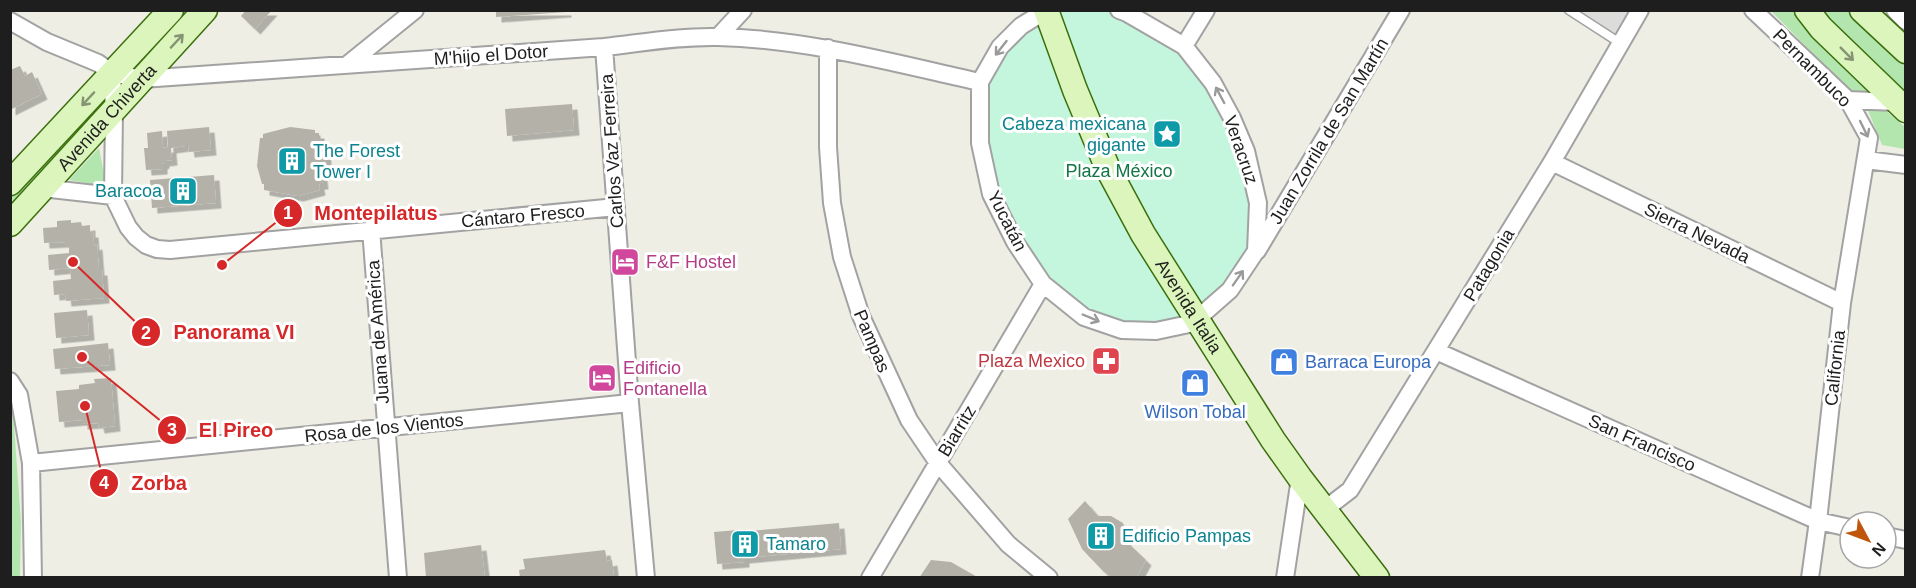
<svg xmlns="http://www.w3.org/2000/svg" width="1916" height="588" font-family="Helvetica,sans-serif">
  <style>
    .residential { fill: #dcdcdb }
    .grass { fill: #b2e6ae }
    .park { fill: #c4f6dd }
    .building { fill: #b4b2a8; filter: url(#shadow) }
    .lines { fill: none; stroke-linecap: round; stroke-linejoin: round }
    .lane-casing { stroke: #a2a2a2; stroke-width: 11 }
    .street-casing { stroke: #a2a2a2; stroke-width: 20 }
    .secondary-casing { stroke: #3b6f0c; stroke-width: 27 }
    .lane { stroke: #fff; stroke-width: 8 }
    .street { stroke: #fff; stroke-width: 16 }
    .secondary { stroke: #dbf5bc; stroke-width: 24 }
    .oneway { stroke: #869475 }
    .oneway2 { stroke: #9a9a9a }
    .labels { text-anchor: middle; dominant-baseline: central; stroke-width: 6; stroke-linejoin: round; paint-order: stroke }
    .street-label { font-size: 18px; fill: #1e1e1e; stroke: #fff }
    .culture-label { font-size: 18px; fill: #0d838f; stroke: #fff; text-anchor: start }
    .park-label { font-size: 18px; fill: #127643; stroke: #fff }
    .hotel-label { font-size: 18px; fill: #b23c85; stroke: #fff; text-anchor: start }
    .health-label { font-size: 18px; fill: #be3a42; stroke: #fff; text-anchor: end }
    .shop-label { font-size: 18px; fill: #366cbe; stroke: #fff; text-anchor: start }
    .leader { fill: none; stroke: #d62828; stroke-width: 2 }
    .callout-dot { fill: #d62828; stroke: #fff; stroke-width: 2 }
    .mark-label { font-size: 18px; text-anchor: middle; font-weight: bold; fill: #fff }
    .callout-label { font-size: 20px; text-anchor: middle; font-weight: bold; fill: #d62828; stroke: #fff; stroke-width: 6; stroke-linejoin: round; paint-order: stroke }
  </style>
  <defs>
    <filter id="shadow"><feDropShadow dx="5.5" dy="5.5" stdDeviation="0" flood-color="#0004"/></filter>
  </defs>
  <rect width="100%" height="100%" fill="#eeeee5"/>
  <path class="residential" d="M1562 11H1629L1609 42Z"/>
  <path class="grass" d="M1771 11H1798L1873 95H1854Z
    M1820 11H1847L1905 67V101Z
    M93 108 98 113 11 210 10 198Z
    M1867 108H1883L1905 127V149L1882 145Z
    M99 148 106 184 103 186 69 180Z
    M11 409 13 412 21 522 20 577H11Z"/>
  <path class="park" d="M1047 11H1119L1184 46 1246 151 1256 251 1197 319 1122 330 1043 284 991 194 980 82 1000 47Z"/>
  <path class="building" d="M246 10H272L255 29 241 16Z
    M496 10H566V12L496 17Z
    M20 66 25 76 32 72 42 94 10 110V70Z
    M572 104 574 130 507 136 505 109Z
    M209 127 211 150 189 152 188 144H185V146L171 148 172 160 164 161V163L162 164V169L146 170 144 148H148L147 133 162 131 163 148 168 147 167 131Z
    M290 127 315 130V133H319V141L322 142 326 157 325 175H322L323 184H319L320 190 298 196 264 190V184H262L257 166 260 138H263V134Z
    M214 175 216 203 152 208 150 180Z
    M71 220V223L81 222 82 226 90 225V232H93L94 245 97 244 99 270H102L104 298 66 301 65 294 54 295 53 281 71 279 70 268 49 270 48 255 69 253V247H65V242L44 243 43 228 57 227V221Z
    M87 310 89 335 56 338 54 313Z
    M108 343 110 365 55 369 53 349Z
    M111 378 115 426 99 428 98 423 82 424V420L59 422 56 391 79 389V385L95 383 94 379Z
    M1085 501 1098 516H1111L1123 523 1126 532V541L1146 560 1136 578H1114L1104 572 1082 549 1068 519Z
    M839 523 841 549 744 558V562L717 564 714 532 738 530V532Z
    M481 545 485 578H426L424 553Z
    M605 550 607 561 612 560 614 578H520L519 570 525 569 523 559Z
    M931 560 951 562 979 578H919Z"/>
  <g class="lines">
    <g class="lane-casing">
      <path id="lane" d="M1569 10 1620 43"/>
    </g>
    <g class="street-casing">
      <path id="street" d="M1047 10 1021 26 1000 47 980 82V143L991 194 1015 242 1043 284 1084 317 1122 330 1156 331 1189 324 1197 319 1230 290 1256 251 1258 203 1246 151 1232 118 1213 83 1184 46 1127 13 1119 10
        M1753 10 1848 100 1869 138 1842 303 1818 521 1810 578
        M1895 10 1906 21
        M10 21 47 42 98 63 112 73 142 79 604 47C641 43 680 36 718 37 807 39 894 63 980 82
        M718 37 743 10
        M1184 46 1206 10
        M604 47 630 403 646 578
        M828 48V147L832 203 842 257 861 316 909 420 938 463 1008 544 1049 578
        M347 65 415 10
        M112 73 114 110 113 196 128 227 136 237 146 245 157 249 170 250 616 207
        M1848 100 1896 102
        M1866 160 1906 165
        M1552 162 1842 303
        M42 188 113 196
        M371 229 398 578
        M1257 251 1401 10
        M1436 351 1818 521 1850 528
        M10 381 19 395 31 463 33 578
        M31 463 630 403
        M1324 510 1350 490 1552 162 1640 10
        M1886 536 1906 540
        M870 578 1043 284
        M1285 578 1300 478"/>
    </g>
    <g class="secondary-casing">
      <g id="secondary">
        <path id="s1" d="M1046 10 1075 90 1108 169 1143 234 1273 440 1300 478 1377 578"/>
        <path d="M1807 10 1821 28 1906 110"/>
        <path d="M1862 10 1906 51"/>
        <path d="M10 183 171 10"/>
        <path id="s2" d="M10 224 205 10"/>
      </g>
    </g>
    <use href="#lane" class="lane"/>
    <use href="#street" class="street"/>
    <use href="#secondary" class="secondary"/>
  </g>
  <defs><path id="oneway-shaft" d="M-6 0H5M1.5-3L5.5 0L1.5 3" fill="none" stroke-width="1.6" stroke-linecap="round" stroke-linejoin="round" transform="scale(1.5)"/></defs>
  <g class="oneway">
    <use href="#oneway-shaft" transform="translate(177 41) rotate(-47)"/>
    <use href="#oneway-shaft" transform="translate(1847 54) rotate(45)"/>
    <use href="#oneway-shaft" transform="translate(88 99) rotate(133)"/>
  </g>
  <g class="oneway2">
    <use href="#oneway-shaft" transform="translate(1001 48) rotate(128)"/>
    <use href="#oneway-shaft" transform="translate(1220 95) rotate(-118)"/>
    <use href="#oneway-shaft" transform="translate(1864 129) rotate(64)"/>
    <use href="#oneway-shaft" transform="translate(1238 278) rotate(-55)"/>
    <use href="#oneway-shaft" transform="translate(1091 318) rotate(23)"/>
  </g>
  <defs>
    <g id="sight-square" transform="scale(1.5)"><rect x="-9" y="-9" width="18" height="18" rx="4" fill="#0f9aa8" stroke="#fff"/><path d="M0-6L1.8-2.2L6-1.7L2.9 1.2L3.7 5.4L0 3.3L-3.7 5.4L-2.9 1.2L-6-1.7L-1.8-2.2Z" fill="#fff"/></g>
    <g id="building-square" transform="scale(1.5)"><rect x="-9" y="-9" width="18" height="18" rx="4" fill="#0f9aa8" stroke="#fff"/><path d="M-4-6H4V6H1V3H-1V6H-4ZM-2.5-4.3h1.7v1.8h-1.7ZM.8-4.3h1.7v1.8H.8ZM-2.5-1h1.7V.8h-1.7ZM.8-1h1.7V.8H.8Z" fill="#fff"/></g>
    <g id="hotel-square" transform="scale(1.5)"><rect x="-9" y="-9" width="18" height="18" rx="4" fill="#d1479c" stroke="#fff"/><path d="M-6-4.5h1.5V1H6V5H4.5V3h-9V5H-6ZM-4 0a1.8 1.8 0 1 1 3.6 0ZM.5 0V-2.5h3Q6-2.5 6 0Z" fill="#fff"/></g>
    <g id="pharmacy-square" transform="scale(1.5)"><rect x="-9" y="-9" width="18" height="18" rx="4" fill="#e0444e" stroke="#fff"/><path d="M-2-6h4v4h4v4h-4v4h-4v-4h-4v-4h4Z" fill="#fff"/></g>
    <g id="shop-square" transform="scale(1.5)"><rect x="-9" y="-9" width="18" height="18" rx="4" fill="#3f7fe0" stroke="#fff"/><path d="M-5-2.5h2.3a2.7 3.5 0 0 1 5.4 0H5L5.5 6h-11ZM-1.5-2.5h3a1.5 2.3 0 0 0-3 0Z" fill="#fff"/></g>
  </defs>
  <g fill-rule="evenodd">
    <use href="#sight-square" x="1167" y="134"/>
    <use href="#building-square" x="292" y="161"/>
    <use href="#building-square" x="183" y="191"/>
    <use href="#hotel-square" x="625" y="262"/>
    <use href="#pharmacy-square" x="1106" y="361"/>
    <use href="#shop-square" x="1284" y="362"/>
    <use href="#hotel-square" x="602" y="378"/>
    <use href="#shop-square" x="1195" y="383"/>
    <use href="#building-square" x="1101" y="536"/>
    <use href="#building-square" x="745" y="544"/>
  </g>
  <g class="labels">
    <g class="street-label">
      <text transform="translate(491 55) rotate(-4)">M'hijo el Dotor</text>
      <text transform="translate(1812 68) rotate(45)">Pernambuco</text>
      <text stroke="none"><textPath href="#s2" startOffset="144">Avenida Chiverta</textPath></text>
      <text transform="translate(1329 131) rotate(-59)">Juan Zorrila de San Martín</text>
      <text transform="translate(1241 150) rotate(71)">Veracruz</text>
      <text transform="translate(612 151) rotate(-94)">Carlos Vaz Ferreira</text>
      <text transform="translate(523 216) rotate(-5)">Cántaro Fresco</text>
      <text transform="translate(1007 221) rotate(63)">Yucatán</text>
      <text transform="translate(1697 233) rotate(26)">Sierra Nevada</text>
      <text transform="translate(1489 265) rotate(-59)">Patagonia</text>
      <text stroke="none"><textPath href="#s1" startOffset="330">Avenida Italia</textPath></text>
      <text transform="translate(378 332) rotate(-94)">Juana de América</text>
      <text transform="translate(872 341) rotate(67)">Pampas</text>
      <text transform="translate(1835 368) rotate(-84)">California</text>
      <text transform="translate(384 428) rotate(-6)">Rosa de los Vientos</text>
      <text transform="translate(957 431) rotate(-59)">Biarritz</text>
      <text transform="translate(1642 443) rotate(24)">San Francisco</text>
    </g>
    <g class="culture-label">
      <text x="1146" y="124" text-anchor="end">Cabeza mexicana<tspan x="1146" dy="21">gigante</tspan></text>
      <text x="313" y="151">The Forest<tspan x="313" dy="21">Tower I</tspan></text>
      <text x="162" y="191" text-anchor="end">Baracoa</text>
      <text x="1122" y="536">Edificio Pampas</text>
      <text x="766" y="544">Tamaro</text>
    </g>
    <g class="park-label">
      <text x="1119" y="171">Plaza México</text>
    </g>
    <g class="hotel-label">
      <text x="646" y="262">F&amp;F Hostel</text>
      <text x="623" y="368">Edificio<tspan x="623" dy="21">Fontanella</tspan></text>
    </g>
    <g class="health-label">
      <text x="1085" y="361">Plaza Mexico</text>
    </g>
    <g class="shop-label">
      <text x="1305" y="362">Barraca Europa</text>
      <text x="1195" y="412" text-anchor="middle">Wilson Tobal</text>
    </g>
  </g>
  <path class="leader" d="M222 265L288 213M73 262L146 332M82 357L172 430M85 406L104 483"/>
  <g class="callout-dot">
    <circle cx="222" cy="265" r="6"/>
    <circle cx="73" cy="262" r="6"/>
    <circle cx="82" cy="357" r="6"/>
    <circle cx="85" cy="406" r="6"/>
    <circle cx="288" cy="213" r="15"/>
    <circle cx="146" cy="332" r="15"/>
    <circle cx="172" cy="430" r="15"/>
    <circle cx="104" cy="483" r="15"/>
  </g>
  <g class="mark-label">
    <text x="288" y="219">1</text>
    <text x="146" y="339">2</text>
    <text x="172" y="436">3</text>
    <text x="104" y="489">4</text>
  </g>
  <g class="callout-label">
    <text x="376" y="220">Montepilatus</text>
    <text x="234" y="339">Panorama VI</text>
    <text x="236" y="437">El Pireo</text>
    <text x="159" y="490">Zorba</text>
  </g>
  <rect width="1916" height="588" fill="none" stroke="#1e1e1e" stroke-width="24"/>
  <g transform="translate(1868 540) rotate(131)"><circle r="28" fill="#ffffff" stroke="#a5a5a5" stroke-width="1.5"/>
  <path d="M0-4.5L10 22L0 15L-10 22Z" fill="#c0560c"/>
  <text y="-9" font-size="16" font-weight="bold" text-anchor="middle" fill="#1e1e1e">N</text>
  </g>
</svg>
